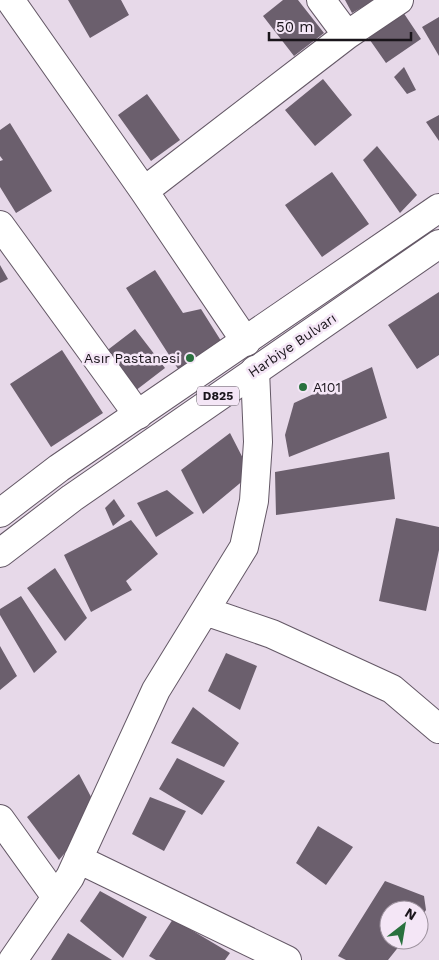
<svg xmlns="http://www.w3.org/2000/svg" width="439" height="960" font-family="'Work Sans',sans-serif">
  <style>
    .building { fill: #6b5f6d }
    .lines { fill: none; stroke-linecap: round; stroke-linejoin: round }
    .minor-casing { stroke: #645866; stroke-width: 30 }
    .major-casing { stroke: #645866; stroke-width: 30 }
    .minor { stroke: #fff; stroke-width: 28 }
    .major { stroke: #fff; stroke-width: 28 }
    .poi-dot { fill: #29713e; stroke: #f4e6f6; stroke-width: 2 }
    .labels { text-anchor: middle; dominant-baseline: central; stroke-width: 5; stroke-linejoin: round; paint-order: stroke }
    .shield { fill: #f4e6f6; stroke: #5b545d; stroke-width: 1 }
    .shield-label { font-size: 12px; font-weight: bold; fill: #1a151b }
    .street-label { font-size: 14px; fill: #1a151b; stroke: #f4e6f6 }
    .poi-label { font-size: 14px; fill: #1a151b; stroke: #f4e6f6; text-anchor: end }
  </style>
  <rect width="100%" height="100%" fill="#e7d9e9"/>
  <path class="building" d="M68 0H121L129 15 90 38Z
    M283 0H298L324 33 294 56 263 16Z
    M345 0H375L352 13Z
    M401 9 421 39 386 63 365 33Z
    M439 17V56L422 27Z
    M404 67 416 90 407 94 394 77Z
    M323 79 352 115 315 146 285 110Z
    M147 94 180 140 151 161 118 115Z
    M439 115V141L426 122Z
    M10 123 52 191 16 213 0 187V161L3 160 0 156V130Z
    M377 146 417 195 400 213 363 160Z
    M332 172 369 224 322 257 285 205Z
    M0 265 8 279 0 283Z
    M155 270 183 313 201 309 223 344 180 372 126 288Z
    M439 292V355L417 369 388 325Z
    M135 329 165 368 135 391 105 352Z
    M62 350 103 413 51 447 10 384Z
    M372 367 387 418 289 457 285 435 294 403Z
    M230 433 251 474 203 514 181 470Z
    M389 452 395 499 276 515 275 472Z
    M167 490 194 513 156 537 137 503Z
    M114 499 125 516 113 526 105 508Z
    M396 518 439 527V550L426 611 379 601Z
    M131 520 158 554 126 581 132 590 91 612 64 555Z
    M55 568 87 618 65 641 27 588Z
    M21 596 57 652 34 673 0 615V609Z
    M0 646 17 676 0 690Z
    M226 653 257 666 240 710 208 691Z
    M193 707 239 743 224 767 171 743Z
    M177 758 225 781 202 815 159 789Z
    M79 774 99 812 59 860 27 817Z
    M150 797 186 811 164 851 132 834Z
    M318 826 353 847 326 885 296 863Z
    M385 881 424 896 426 910 419 920V910H389V940H404L388 960H346L338 956Z
    M100 891 147 917 123 958 80 921Z
    M173 919 230 953 225 960H156L149 956Z
    M68 933 112 960H51Z"/>
  <g class="lines">
    <g class="minor-casing">
      <path id="minor" d="M10 0 144 191 246 342
        M321 0 347 35
        M144 191 347 35 399 0
        M0 225 138 415
        M205 611 272 634 392 689 439 729
        M0 819 56 897
        M78 859 287 960
        M13 960 70 877 156 690 244 547 254 501 258 442 255 370"/>
    </g>
    <g class="major-casing">
      <path id="major" d="M0 513 59 468 439 208
        M0 553 72 498 439 244"/>
    </g>
    <use href="#minor" class="minor"/>
    <use href="#major" class="major"/>
  </g>
  <g class="poi-dot">
    <circle cx="190" cy="358" r="5"/>
    <circle cx="303" cy="387" r="5"/>
  </g>
  <g class="labels">
    <rect class="shield" x="197" y="386.5" width="42" height="19" rx="4"/>
    <g class="shield-label">
      <text x="218" y="396">D825</text>
    </g>
    <g class="street-label">
      <text transform="translate(292 345) rotate(-34)">Harbiye Bulvarı</text>
    </g>
    <g class="poi-label">
      <text x="180" y="358">Asır Pastanesi</text>
      <text x="313" y="387" text-anchor="start">A101</text>
    </g>
  </g>
  <g transform="translate(404 925) rotate(31)"><circle r="24" fill="#f4e6f6" stroke="#9d929e"/>
  <path d="M0-4L9 19L0 12L-9 19Z" fill="#29713e"/>
  <text y="-8" font-size="14" font-weight="bold" text-anchor="middle" fill="#1a151b">N</text>
  </g>
  <path d="M269 32v8h142v-8" fill="none" stroke="#1a151b" stroke-width="2.5"/>
  <text x="276" y="32" font-size="15" fill="#1a151b" stroke="#f4e6f6" stroke-width="4" paint-order="stroke">50 m</text>
</svg>
